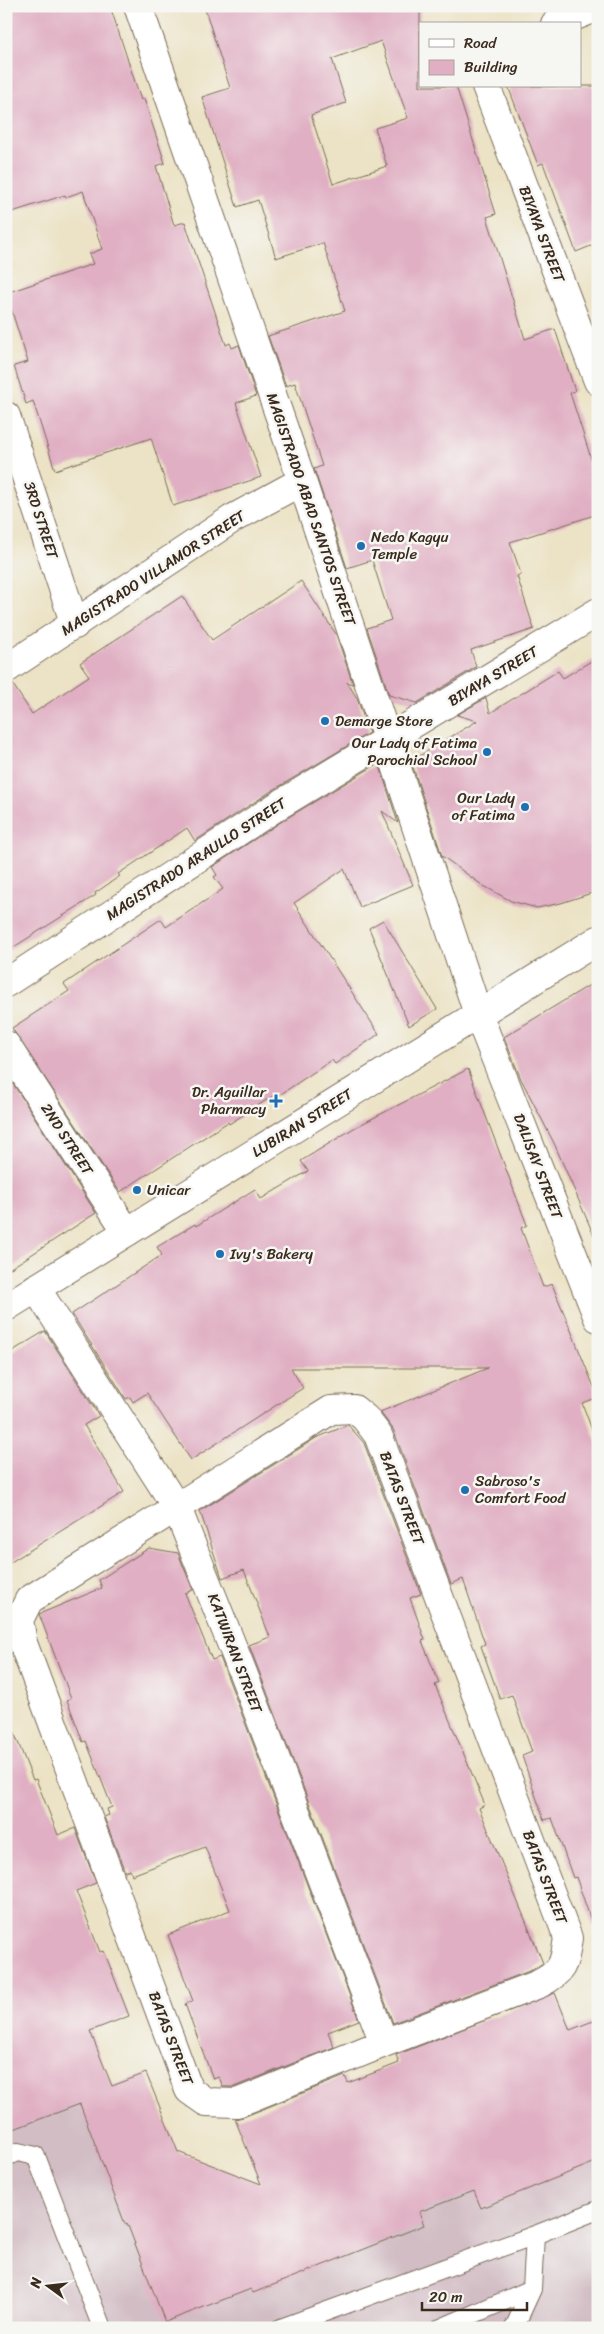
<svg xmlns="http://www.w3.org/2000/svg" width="604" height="2334" font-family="Sriracha,sans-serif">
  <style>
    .industrial { fill: #d2bdc5 }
    .building { fill: #e0afc3; fill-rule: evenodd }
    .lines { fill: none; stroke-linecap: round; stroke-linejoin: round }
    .service-casing { stroke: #796b59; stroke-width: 20 }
    .minor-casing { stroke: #796b59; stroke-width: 30 }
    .secondary-casing { stroke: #796b59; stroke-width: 30 }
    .service { stroke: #fff; stroke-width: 18 }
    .minor { stroke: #fff; stroke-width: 28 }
    .secondary { stroke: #fff; stroke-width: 28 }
    .poi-dot { fill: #1f6fb2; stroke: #f6f6f2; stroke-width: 2 }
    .labels { text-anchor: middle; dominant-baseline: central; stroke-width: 5; stroke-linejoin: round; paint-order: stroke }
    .street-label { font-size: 15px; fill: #3b2a1e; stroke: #f6f6f2 }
    .poi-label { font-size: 15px; fill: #3b2a1e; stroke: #f6f6f2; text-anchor: start }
  </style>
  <rect width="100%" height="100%" fill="#f6f6f2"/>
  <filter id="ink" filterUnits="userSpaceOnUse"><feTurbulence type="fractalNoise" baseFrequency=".02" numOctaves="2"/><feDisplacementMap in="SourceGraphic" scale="10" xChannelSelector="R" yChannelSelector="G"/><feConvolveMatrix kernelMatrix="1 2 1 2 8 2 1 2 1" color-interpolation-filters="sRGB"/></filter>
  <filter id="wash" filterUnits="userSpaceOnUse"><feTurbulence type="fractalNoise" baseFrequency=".0096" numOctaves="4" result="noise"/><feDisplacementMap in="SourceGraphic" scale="20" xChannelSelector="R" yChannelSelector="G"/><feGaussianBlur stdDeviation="1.12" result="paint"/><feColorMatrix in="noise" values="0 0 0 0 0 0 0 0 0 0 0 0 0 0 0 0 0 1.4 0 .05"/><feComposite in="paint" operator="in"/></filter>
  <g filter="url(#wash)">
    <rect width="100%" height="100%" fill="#ece3c6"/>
    <path class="industrial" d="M6 1886 132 2235 598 2064V2328H6Z"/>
    <g id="blocks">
      <path class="building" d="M6 6H110L141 100 144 99 165 163 156 166 174 225 185 222 226 345 230 343 232 348 239 345 256 396 236 403 261 477 173 506 151 438 55 470 33 401 26 404 14 366 28 362 6 293 93 264 89 254 102 249 83 191 66 197 65 195 6 214Z
        M204 6H420V86H456L496 214 487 217 525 339 555 329 575 391 570 393 598 480V514L510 542 521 574 517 576 534 629 471 650 476 667 417 703 389 695 367 628 391 620 372 560 347 568 314 469 322 466 295 383 286 386 268 336 345 311 323 243 276 258 258 200 237 207 202 97 230 88ZM381 41 408 118 375 128 387 166 333 184 311 115 346 103 332 59Z
        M508 86H598V243L576 252 543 163 538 165Z
        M301 581 336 634 353 684 347 682 357 698 369 733 270 792 195 841 187 828 118 874 120 876 95 893 96 895 6 952V685L12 683 32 714 89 676 80 663 182 596 212 640Z
        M598 657V891L561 903 537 908 511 901 482 885 442 856 411 761 477 721 457 715 486 698 490 713 558 671 563 678Z
        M379 763 398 823 382 811 413 885 360 907 344 869 294 903 379 1034 335 1064 332 1060 278 1096 276 1094 229 1124 228 1122 120 1192 12 1028 69 991 64 984 161 919 166 927 223 889 214 877 217 875 212 867 287 818Z
        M383 920 437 1009 409 1026 369 928Z
        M598 980V1245L554 1143 521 1079 504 1037Z
        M468 1069 527 1225 521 1228 543 1287 552 1284 598 1397 582 1403 598 1446V1925L593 1926 576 1877 573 1878 552 1818 544 1820 522 1756 532 1752 512 1695 500 1699 481 1646 485 1644 463 1579 451 1584 393 1429 380 1412 488 1368H291L303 1388 191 1460 147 1393 133 1402 130 1397 126 1399 72 1314 162 1255 157 1247 195 1224 196 1226 255 1189 261 1199 308 1171 301 1161 354 1128Z
        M12 1082 96 1213 6 1271V1086Z
        M45 1331 99 1416 84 1425 124 1492 6 1565V1355Z
        M348 1425 364 1443 421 1594 410 1598 425 1640 422 1641 439 1683 435 1685 485 1805 479 1808 543 1963 532 1970 393 2023 249 1645 270 1637 244 1570 222 1578 200 1511 316 1438Z
        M149 1548 178 1553 193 1590 185 1593 212 1660 220 1657 359 2020 328 2032 334 2047 234 2087H223L219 2077 213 2079 185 2004 193 2001 168 1935 230 1910 205 1847 132 1875 130 1870 125 1872 104 1817 109 1815 107 1809 112 1807 86 1741 83 1742 67 1700 71 1698 39 1614 102 1588 99 1580Z
        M6 1717H8L33 1780 36 1779 58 1835 75 1828 96 1883 76 1891 100 1952 104 1951 129 2016 90 2031 112 2086 146 2073 178 2152 261 2184 235 2119 243 2117 345 2076 348 2083 399 2063 396 2055 555 1993 570 2030 598 2019V2161L481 2208 474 2191 419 2212 424 2225 253 2293 251 2289 165 2322 127 2223 125 2224 80 2104 6 2132Z"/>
    </g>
  </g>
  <g filter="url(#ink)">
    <use href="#blocks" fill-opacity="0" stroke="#796b59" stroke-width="1"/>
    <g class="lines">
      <g class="service-casing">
        <path id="service" d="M6 2157 18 2152 36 2156 102 2328
          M281 2328 535 2235 598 2210
          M441 2328 532 2289
          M514 2328 532 2289 535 2235"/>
      </g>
      <g class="minor-casing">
        <path id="minor" d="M138 6 302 481 478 1014 598 1318
          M555 24 598 7
          M486 86 598 381
          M6 416 75 625
          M6 669 232 519 302 481
          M6 983 279 805 598 612
          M6 1045 127 1232
          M36 1288 177 1508 243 1673 384 2043
          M354 1409 365 1418 378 1435 568 1938C564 1964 564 1971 539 1984L384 2043 237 2103 206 2102 189 2090 23 1643 19 1620 29 1600 331 1410Z"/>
      </g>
      <g class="secondary-casing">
        <path id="secondary" d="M6 1307 598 940"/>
      </g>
      <use href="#service" class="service"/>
      <use href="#minor" class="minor"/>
      <use href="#secondary" class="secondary"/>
    </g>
  </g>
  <g class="poi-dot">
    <circle cx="361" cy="546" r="5"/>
    <circle cx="325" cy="721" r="5"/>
    <circle cx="487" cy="752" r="5"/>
    <circle cx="525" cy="807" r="5"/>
    <path d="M273.5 1093.5h5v5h5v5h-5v5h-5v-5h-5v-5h5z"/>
    <circle cx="137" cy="1190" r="5"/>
    <circle cx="220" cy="1254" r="5"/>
    <circle cx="465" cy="1490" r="5"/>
  </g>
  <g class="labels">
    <g class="street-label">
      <text transform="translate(542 234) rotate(69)">BIYAYA STREET</text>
      <text transform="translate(311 509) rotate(71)">MAGISTRADO ABAD SANTOS STREET</text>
      <text transform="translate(41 520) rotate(72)">3RD STREET</text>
      <text transform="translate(153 573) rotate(-33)">MAGISTRADO VILLAMOR STREET</text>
      <text transform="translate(493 676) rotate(-31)">BIYAYA STREET</text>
      <text transform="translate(196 859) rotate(-33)">MAGISTRADO ARAULLO STREET</text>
      <text transform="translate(302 1123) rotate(-32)">LUBIRAN STREET</text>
      <text transform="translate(67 1139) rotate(57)">2ND STREET</text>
      <text transform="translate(538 1166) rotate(69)">DALISAY STREET</text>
      <text transform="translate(402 1498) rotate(69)">BATAS STREET</text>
      <text transform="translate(235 1653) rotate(69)">KATWIRAN STREET</text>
      <text transform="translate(545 1877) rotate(69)">BATAS STREET</text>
      <text transform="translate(171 2038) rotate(69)">BATAS STREET</text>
    </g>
    <g class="poi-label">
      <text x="371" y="537">Nedo Kagyu<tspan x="371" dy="17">Temple</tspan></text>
      <text x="335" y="721">Demarge Store</text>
      <text x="477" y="743" text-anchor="end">Our Lady of Fatima<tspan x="477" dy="17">Parochial School</tspan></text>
      <text x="515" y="798" text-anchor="end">Our Lady<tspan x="515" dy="17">of Fatima</tspan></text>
      <text x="266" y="1092" text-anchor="end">Dr. Aguillar<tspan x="266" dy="17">Pharmacy</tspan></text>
      <text x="147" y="1190">Unicar</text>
      <text x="230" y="1254">Ivy's Bakery</text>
      <text x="475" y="1481">Sabroso's<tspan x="475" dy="17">Comfort Food</tspan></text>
    </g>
  </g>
  <rect width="604" height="2334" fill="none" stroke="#f6f6f2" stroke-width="25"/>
  <rect x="419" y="22" width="162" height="65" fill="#f6f6f2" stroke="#aba49d"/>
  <rect x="429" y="39" width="25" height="8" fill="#ffffff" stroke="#aba49d"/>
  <text x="464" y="48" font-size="15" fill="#3b2a1e">Road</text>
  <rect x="429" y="60" width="25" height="15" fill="#e0afc3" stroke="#aba49d"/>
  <text x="464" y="72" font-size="15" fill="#3b2a1e">Building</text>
  <g transform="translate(48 2286) rotate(285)" stroke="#f6f6f2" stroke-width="4" paint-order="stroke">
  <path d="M0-4L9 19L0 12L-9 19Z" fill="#3b2a1e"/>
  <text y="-8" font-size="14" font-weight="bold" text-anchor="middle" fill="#3b2a1e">N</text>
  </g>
  <path d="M422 2302v8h105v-8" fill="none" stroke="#3b2a1e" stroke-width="2.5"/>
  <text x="429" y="2302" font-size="15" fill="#3b2a1e" stroke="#f6f6f2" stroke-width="4" paint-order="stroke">20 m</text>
</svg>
